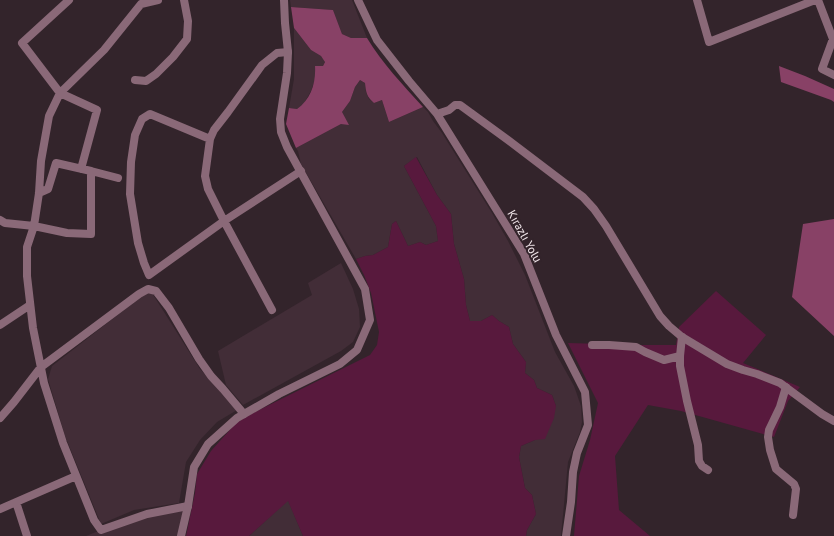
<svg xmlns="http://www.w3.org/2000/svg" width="834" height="536" font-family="'PT Sans',sans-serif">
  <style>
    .built { fill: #422d37 }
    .green { fill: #58193d }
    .forest { fill: #884166 }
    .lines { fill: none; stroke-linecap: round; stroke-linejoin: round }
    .minor { stroke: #8a6978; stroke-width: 8 }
    .tertiary { stroke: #8a6978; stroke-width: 8 }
    .labels { text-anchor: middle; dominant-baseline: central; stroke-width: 4; stroke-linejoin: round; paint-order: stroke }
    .street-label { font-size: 12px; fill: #f0e5e9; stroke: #33242b }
  </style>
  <rect width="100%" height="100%" fill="#33242b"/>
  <path class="built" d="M290 0H352L367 38H351L342 34 333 10 291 7Z
    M294 28 311 50 321 56 325 61 323 66H315L316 77 311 91 303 105 297 109 289 108 294 79Z
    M360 80 365 83 366 92 369 99 374 103 382 100 389 122 423 107 428 112 433 121 442 133 492 213 508 241 525 275 555 352 574 386 581 406 582 422 580 432 568 462 561 536H526L527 530 536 514 532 495 525 488 519 457 521 446 535 440 556 406 552 395 537 388 534 380 525 373 526 362 513 344 509 327 499 321 492 315 481 321H470L466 305 464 279 454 244 451 214 437 195 417 157 404 166 436 226 438 241 426 245 420 242 408 246 396 221 392 224 388 247 373 255 365 256 356 259 301 164 298 151 296 148 341 124 342 112 350 101 355 87Z
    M341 263 353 289 359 309 360 327 353 342 341 351 243 405 226 385 218 351 312 295 308 283Z
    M147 292 152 293 200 369 225 395 237 410 217 422 200 440 186 462 179 503 134 510 101 524 65 436 48 379 52 366Z
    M288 500 303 536H249Z
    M188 506 181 536H86L101 530Z"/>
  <path class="green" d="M416 157 437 195 451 214 454 244 464 279 466 305 470 321H481L492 315 499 321 509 327 513 344 526 362 525 373 534 380 537 388 552 395 556 406 554 418 545 439 535 440 521 446 519 457 525 488 532 495 536 514 527 530 526 536H303L288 501 249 536H186L195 493 197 474 211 451 236 423 251 414 370 355 377 345 379 332 371 293 364 275 356 259 365 256 373 255 388 247 392 224 396 221 408 246 420 242 426 245 438 241 436 226 404 166Z
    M716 291 766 335 743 363 800 387 788 401 774 437 681 411 648 405 615 456 619 510 650 536H574L579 476 590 440 598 403 568 343 637 345H676L679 327Z"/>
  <path class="forest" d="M291 7 333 10 342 34 351 38H367C382 63 403 85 423 107L389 122 382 100 374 103C367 97 366 93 365 83L360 80 355 87 350 101 342 112 349 125 341 124 296 148 286 124 289 108 297 109C311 99 316 83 315 66H323L325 62 321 56 311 50 294 28Z
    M779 66 805 76 834 89V102L831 100 781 82Z
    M834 219V336L792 297 803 224Z"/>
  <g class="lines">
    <path class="minor" d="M69 0 22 43 60 93 97 110 81 169
      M158 0 141 4 104 50 60 93 49 116 41 161 39 193 34 226 27 247V276L33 328 44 383 63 443 94 520 101 530 147 514 188 506
      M697 0 709 42 815 0
      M818 0 833 39 822 69 834 75
      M135 80 146 81 156 74 173 57 187 39 188 21 184 0
      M210 139 150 114 142 119 135 135 131 162 130 194 138 243 144 263 149 275 224 221 301 171
      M91 171 118 178
      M0 220 5 223 34 226 67 233 91 234V171L56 163 48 189 39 193
      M272 310 224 221 208 189 205 176 210 139 214 130 228 112 262 65 277 53 288 52
      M0 325 30 305
      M682 337 680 356V366L687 401 698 445 699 461 702 466 708 470
      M592 345H609L636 347 645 352 664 360 680 356
      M786 387 780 407 769 430 768 437 770 450 776 469 794 484 796 489 793 515
      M0 418 14 402 41 367 139 294 148 289 156 291 169 308 199 359 211 376 223 389 244 414
      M16 502 27 536
      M0 509 76 476"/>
    <path class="tertiary" d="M358 0 377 40 409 81 437 114 524 254 556 335 585 392 588 425 577 453 573 472 571 502 566 536
      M437 114 449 110 455 105H460L508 140 583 197 594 209 606 226 660 316 669 326 682 337 727 364 743 370 757 374 780 383 822 414 834 421
      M181 536 188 506 194 467 208 444 237 418 279 394 340 364 357 350 370 320 365 289 287 147 281 132 280 119 287 73 288 52 285 23 284 0"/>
  </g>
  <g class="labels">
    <g class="street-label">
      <text transform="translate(525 236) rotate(61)">Kırazlı Yolu</text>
    </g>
  </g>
</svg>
